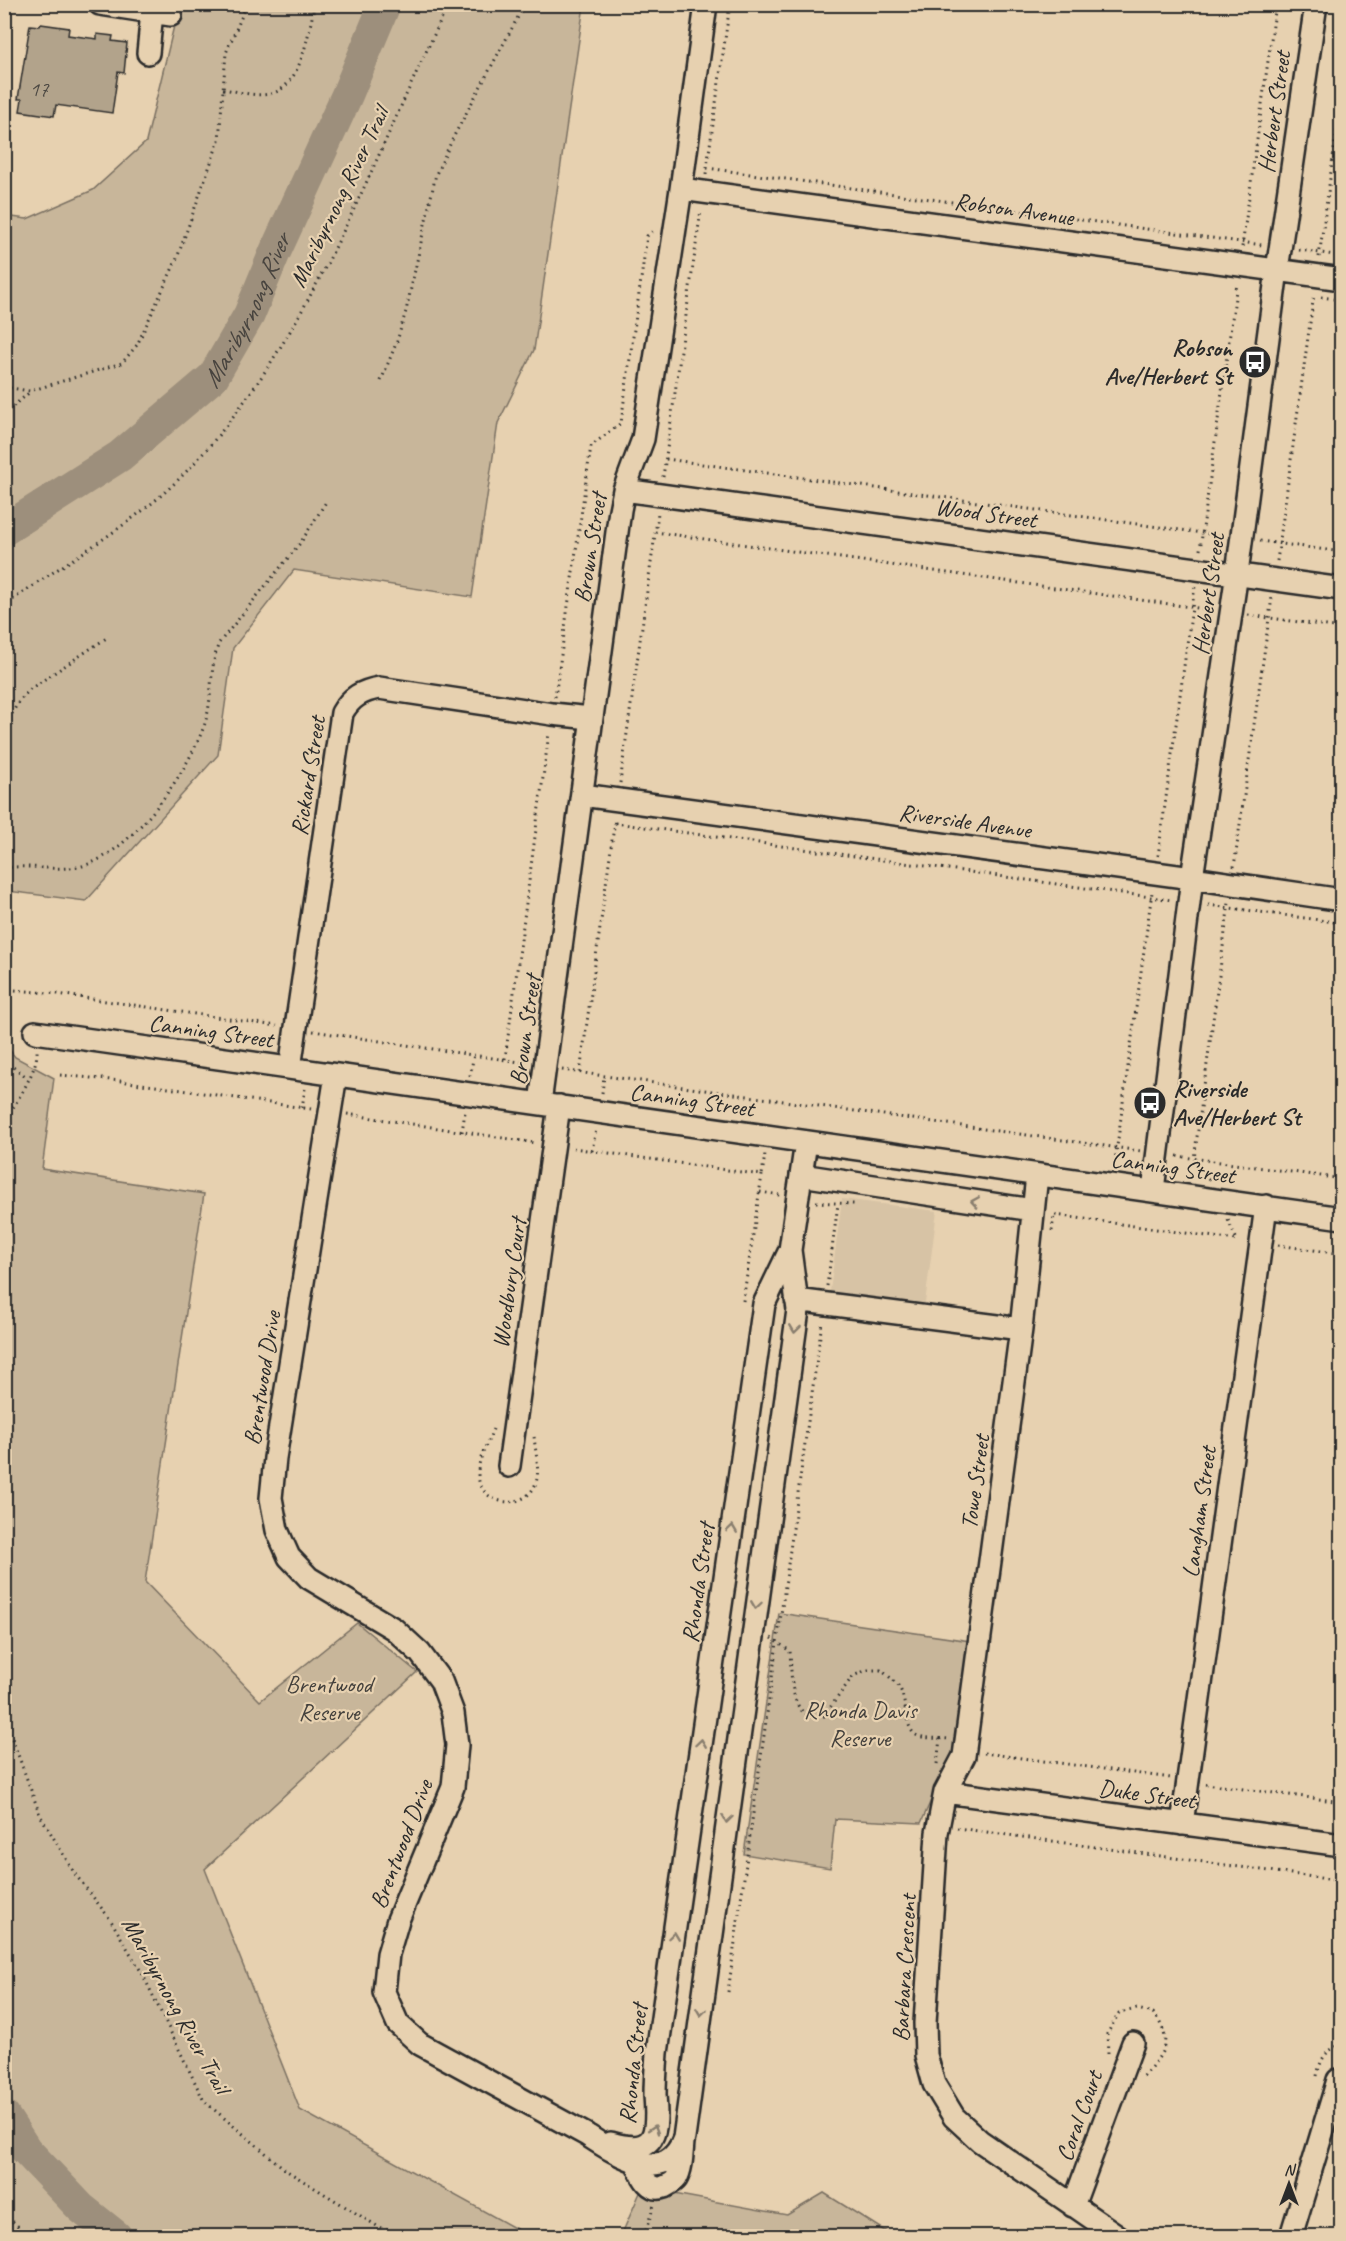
<svg xmlns="http://www.w3.org/2000/svg" width="1346" height="2241" font-family="Caveat,sans-serif">
  <style>
    .built { fill: #d7c3a5 }
    .green { fill: #c8b69a; stroke: #7a7062; stroke-width: 1.5 }
    .lines { fill: none; stroke-linecap: round; stroke-linejoin: round }
    .river { stroke: #9d8f7b; stroke-width: 32 }
    .building { fill: #b2a38b; stroke: #2b2b2b; stroke-width: 1.5 }
    .minor-casing { stroke: #2b2b2b; stroke-width: 26 }
    .path { stroke: #2b2b2b; stroke-width: 3; stroke-dasharray: 1.5 4.5; stroke-linecap: butt }
    .minor { stroke: #e7d1b0; stroke-width: 21 }
    .oneway { stroke: #897e6e }
    .labels { text-anchor: middle; dominant-baseline: central; stroke-width: 4.5; stroke-linejoin: round; paint-order: stroke }
    .number-label { font-size: 21px; fill: #4d4943 }
    .street-label { font-size: 24px; fill: #2b2b2b; stroke: #e7d1b0 }
    .poi-label { font-size: 24px; font-weight: bold; fill: #2b2b2b; stroke: #e7d1b0; text-anchor: end }
    .park-label { font-size: 24px; fill: #43403c; stroke: #e7d1b0 }
    .water-label { font-size: 26px; font-style: italic; fill: #48443f; stroke: #e7d1b0 }
  </style>
  <rect width="100%" height="100%" fill="#e7d1b0"/>
  <filter id="ink" filterUnits="userSpaceOnUse"><feTurbulence type="fractalNoise" baseFrequency=".0167" numOctaves="2"/><feDisplacementMap in="SourceGraphic" scale="12" xChannelSelector="R" yChannelSelector="G"/><feConvolveMatrix kernelMatrix="1 2 1 2 8 2 1 2 1" color-interpolation-filters="sRGB"/></filter>
  <g filter="url(#ink)">
    <path class="built" d="M842 1199 937 1211 924 1311 829 1299Z"/>
    <path class="green" d="M179 5H584L534 350 498 423 472 597 294 570 233 648 218 755 86 901 8 891 5 911V216L27 219 93 190 146 142Z
      M5 1044 15 1057 54 1078 42 1169 204 1194 145 1582 260 1701 357 1623 417 1672 205 1869 300 2110 529 2236H5Z
      M779 1613 970 1641 952 1763 936 1789 921 1823 835 1819 830 1868 744 1854Z
      M642 2188 787 2215 824 2193 893 2236H621Z"/>
    <g class="lines">
      <g class="river">
        <path id="s1" d="M4 530 120 456 213 377 249 315 275 252 347 95 385 4"/>
        <path d="M4 2116 26 2150 81 2208 116 2236"/>
      </g>
    </g>
    <path class="building" d="M41 24 69 28 68 35 97 39V34L113 36 112 41 127 43 124 73 118 72 112 113 56 105 54 116 20 111 22 99H18L30 25 40 26Z"/>
    <g class="lines">
      <g class="minor-casing">
        <path id="minor" d="M100 4 171 15
          M148 53 152 12
          M681 189 1342 279
          M624 490 1342 589
          M582 795 1192 878 1342 900
          M35 1032 1342 1218
          M290 1068 342 713C351 697 362 691 379 688L552 714 591 718
          M336 1075 275 1458 271 1498 277 1530 289 1557 309 1578 394 1629 420 1653 441 1681 453 1713 457 1745 453 1787 398 1920 388 1954 384 1992 398 2024 420 2044 587 2135C616 2154 666 2188 684 2138L798 1310 790 1250 806 1142
          M540 1103 620 510 624 490 643 439 681 189 706 4
          M801 1175 1033 1210
          M1037 1175 1021 1329 964 1756 945 1792 937 1833 925 2023 926 2055 934 2084 954 2117 980 2141 1118 2236
          M1153 1190 1192 878 1237 573 1277 270 1316 4
          M796 1300 1021 1329
          M509 1466 559 1106
          M945 1792 1342 1845
          M1182 1824 1266 1206
          M611 2143C657 2156 658 2133 655 2095 655 2081 656 2067 657 2053L764 1304 790 1250
          M636 2162C641 2173 648 2193 664 2187 668 2185 674 2182 676 2179 682 2169 682 2153 683 2142
          M1073 2206 1133 2043
          M1291 2236 1338 2080"/>
      </g>
      <path class="path" d="M223 89C238 91 254 97 269 94 302 89 308 32 315 4
        M707 168 1262 245
        M706 174 730 4
        M1242 247 1276 4
        M1299 250 1342 256
        M1319 257 1342 93
        M1321 297 1342 300
        M381 381 397 341 406 311 436 174 455 134 525 4
        M4 387 30 391 122 363 137 345 176 261 219 140 226 53 247 4
        M4 414 30 392
        M666 459 1224 536
        M663 477 701 210
        M655 532 1212 610
        M1260 541 1342 552
        M1200 550 1237 283
        M1277 561 1314 294
        M4 608 15 598C65 563 119 532 164 493 200 461 231 421 258 382 338 264 386 131 449 4
        M1248 615 1342 628
        M555 697 591 446 621 423 647 236 655 229
        M4 730 17 704 30 689 108 637
        M620 783 658 513
        M615 823 1172 900
        M1158 856 1195 586
        M1234 867 1272 597
        M4 868C30 864 57 872 82 866 132 854 192 767 206 720 213 695 209 668 219 643L301 542 326 502
        M1208 905 1342 923
        M15 990 58 994 277 1026
        M313 1031 526 1063
        M505 1059 549 733
        M4 1060 28 1078
        M562 1070 1141 1151
        M580 1073 615 819
        M60 1075 121 1081 311 1109
        M470 1076 474 1054
        M602 1093 604 1076
        M302 1108 305 1089
        M347 1114 536 1143
        M4 1123C14 1105 38 1071 37 1051
        M462 1132 465 1112
        M573 1148 762 1175 765 1154
        M592 1151 596 1129
        M1177 1156 1342 1179
        M1114 1168 1152 892
        M1209 1180 1194 1159 1229 903
        M760 1192 780 1195
        M816 1202 854 1204
        M1055 1215 1236 1240
        M1228 1220 1237 1240
        M1052 1231 1054 1215
        M1278 1245 1342 1254
        M827 1286 838 1204
        M743 1301 762 1175
        M493 1429C488 1443 478 1459 478 1473 478 1509 532 1512 537 1478 539 1465 535 1449 534 1436
        M771 1638 790 1651C792 1675 788 1724 824 1716L853 1676 867 1670H881C887 1675 894 1680 899 1687 907 1699 904 1728 916 1735 925 1739 939 1738 949 1739
        M4 1716 40 1815 75 1874 110 1919 142 1973 204 2101 287 2171 377 2226 402 2236
        M984 1753 1171 1778
        M937 1764 940 1739
        M1206 1784 1342 1802
        M957 1828 1342 1881
        M728 1992 822 1322
        M1108 2053 1107 2034 1119 2013 1137 2009 1153 2013C1176 2041 1162 2056 1141 2078
        M1317 2076C1320 2061 1325 2049 1342 2045
        M4 2213 28 2236
        M1135 2229 1146 2236
        M644 2236 654 2205"/>
      <use href="#minor" class="minor"/>
    </g>
    <defs><path id="oneway-chevron" d="M-2-3.5L2.5 0L-2 3.5" fill="none" stroke-width="1.6" stroke-linecap="round" stroke-linejoin="round" transform="scale(1.5)"/></defs>
    <g class="oneway">
      <use href="#oneway-chevron" transform="translate(975 1202) rotate(-171)"/>
      <use href="#oneway-chevron" transform="translate(795 1329) rotate(98)"/>
      <use href="#oneway-chevron" transform="translate(732 1529) rotate(-82)"/>
      <use href="#oneway-chevron" transform="translate(756 1605) rotate(98)"/>
      <use href="#oneway-chevron" transform="translate(701 1743) rotate(-82)"/>
      <use href="#oneway-chevron" transform="translate(727 1819) rotate(98)"/>
      <use href="#oneway-chevron" transform="translate(674 1936) rotate(-82)"/>
      <use href="#oneway-chevron" transform="translate(701 2012) rotate(98)"/>
      <use href="#oneway-chevron" transform="translate(654 2129) rotate(-72)"/>
    </g>
  </g>
  <defs>
    <g id="bus-disc" transform="scale(1.725)"><circle r="9.5" fill="#2b2b2b" stroke="#e7d1b0"/><path d="M-5-6H5V4H4V6H2V4H-2V6H-4V4H-5ZM-3.5-4V0h7V-4ZM-3.5 1.2v1.5H-2V1.2ZM2 1.2v1.5H3.5V1.2Z" fill="#fff"/></g>
  </defs>
  <g fill-rule="evenodd">
    <use href="#bus-disc" x="1255" y="362"/>
    <use href="#bus-disc" x="1150" y="1103"/>
  </g>
  <g class="labels">
    <g class="number-label">
      <text x="39" y="89">17</text>
    </g>
    <g class="street-label">
      <text transform="translate(1274 112) rotate(-82)">Herbert Street</text>
      <text transform="translate(339 197) rotate(-64)">Maribyrnong River Trail</text>
      <text transform="translate(1014 209) rotate(8)">Robson Avenue</text>
      <text transform="translate(986 513) rotate(8)">Wood Street</text>
      <text transform="translate(590 548) rotate(-81)">Brown Street</text>
      <text transform="translate(1208 594) rotate(-82)">Herbert Street</text>
      <text transform="translate(308 776) rotate(-81)">Rickard Street</text>
      <text transform="translate(965 821) rotate(8)">Riverside Avenue</text>
      <text transform="translate(525 1030) rotate(-82)">Brown Street</text>
      <text transform="translate(211 1031) rotate(8)">Canning Street</text>
      <text transform="translate(692 1100) rotate(8)">Canning Street</text>
      <text transform="translate(1173 1167) rotate(8)">Canning Street</text>
      <text transform="translate(509 1283) rotate(-82)">Woodbury Court</text>
      <text transform="translate(262 1378) rotate(-81)">Brentwood Drive</text>
      <text transform="translate(975 1482) rotate(-82)">Towe Street</text>
      <text transform="translate(1199 1512) rotate(-82)">Langham Street</text>
      <text transform="translate(698 1583) rotate(-82)">Rhonda Street</text>
      <text transform="translate(1147 1794) rotate(8)">Duke Street</text>
      <text transform="translate(401 1844) rotate(-69)">Brentwood Drive</text>
      <text transform="translate(904 1968) rotate(-87)">Barbara Crescent</text>
      <text transform="translate(176 2005) rotate(61)">Maribyrnong River Trail</text>
      <text transform="translate(633 2064) rotate(-84)">Rhonda Street</text>
      <text transform="translate(1079 2116) rotate(-70)">Coral Court</text>
    </g>
    <g class="poi-label">
      <text x="1232" y="348">Robson<tspan x="1232" dy="28">Ave/Herbert St</tspan></text>
      <text x="1173" y="1089" text-anchor="start">Riverside<tspan x="1173" dy="28">Ave/Herbert St</tspan></text>
    </g>
    <g class="park-label">
      <text x="329" y="1684">Brentwood<tspan x="329" dy="28">Reserve</tspan></text>
      <text x="860" y="1710">Rhonda Davis<tspan x="860" dy="28">Reserve</tspan></text>
    </g>
    <g class="water-label">
      <text stroke="none"><textPath href="#s1" startOffset="334">Maribyrnong River</textPath></text>
    </g>
  </g>
  <rect width="1346" height="2241" fill="none" stroke="#e7d1b0" stroke-width="24"/>
  <rect x="12" y="12" width="1322" height="2217" fill="none" stroke="#2b2b2b" stroke-width="2" filter="url(#ink)"/>
  <g transform="translate(1289 2184)" stroke="#e7d1b0" stroke-width="4.5" paint-order="stroke">
  <path d="M0-4.5L10 22L0 15L-10 22Z" fill="#2b2b2b"/>
  <text y="-9" font-size="16" font-weight="bold" text-anchor="middle" fill="#2b2b2b">N</text>
  </g>
</svg>
